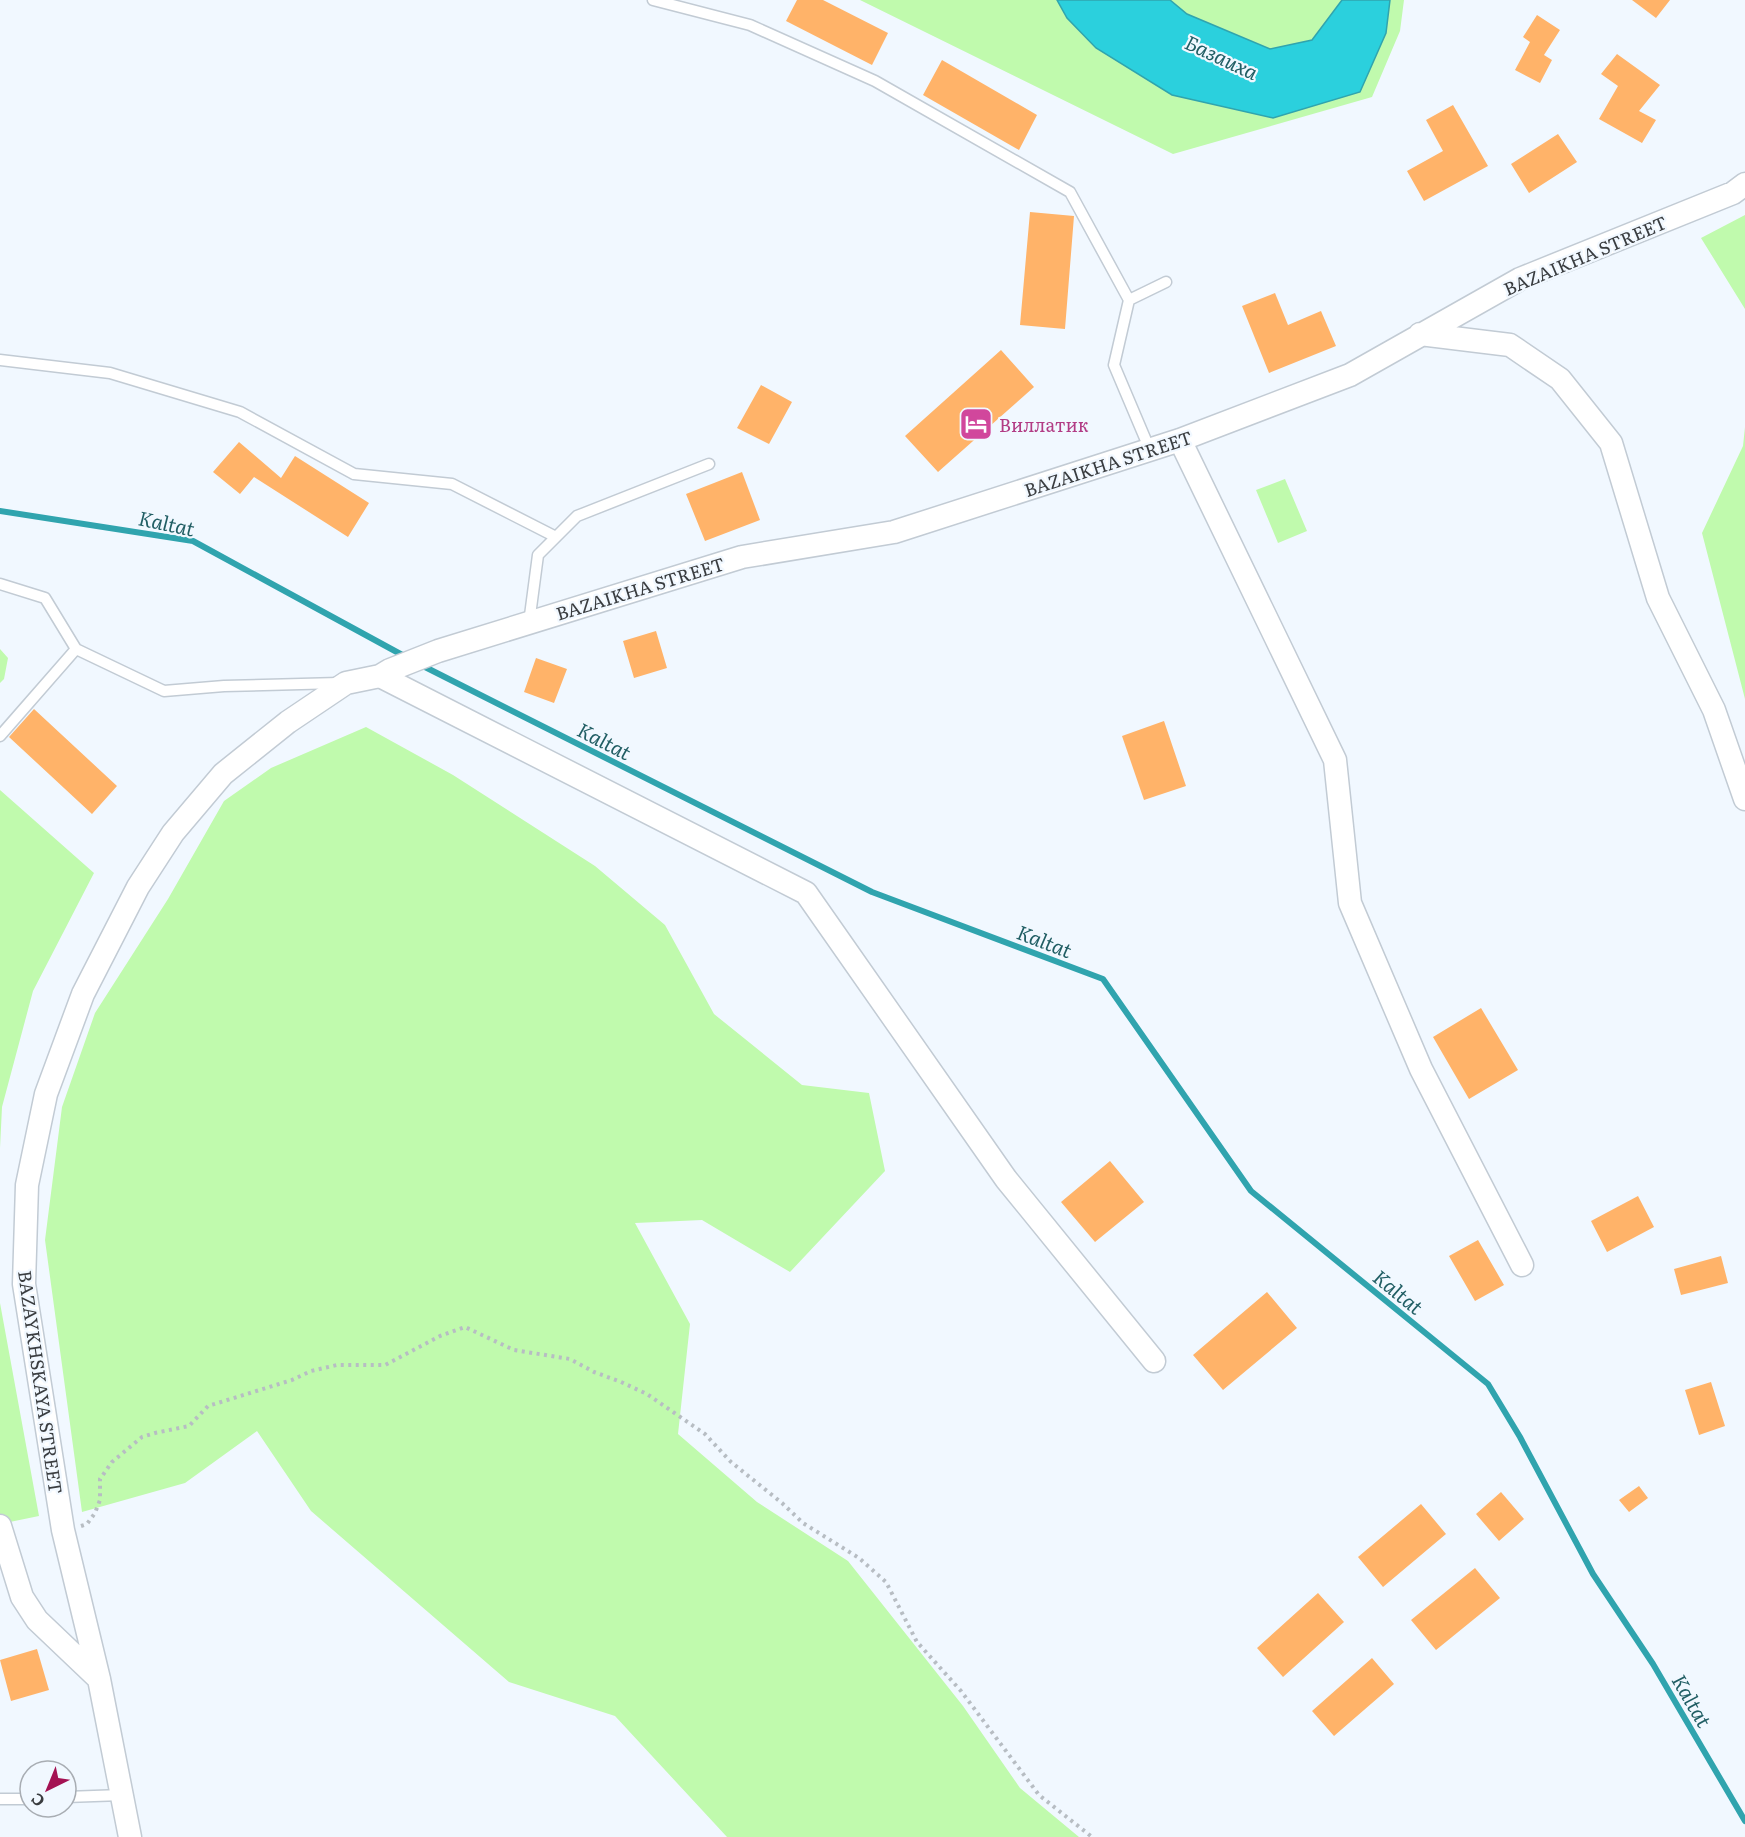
<svg xmlns="http://www.w3.org/2000/svg" width="1745" height="1837" font-family="Literata,serif">
  <style>
    .green { fill: #c0faad }
    .water { fill: #2bd0dd; stroke: #30a4ae; stroke-width: 1.5 }
    .lines { fill: none; stroke-linecap: round; stroke-linejoin: round }
    .stream { stroke: #30a4ae; stroke-width: 6 }
    .building { fill: #ffb369 }
    .lane-casing { stroke: #c2cbd4; stroke-width: 13 }
    .street-casing { stroke: #c2cbd4; stroke-width: 25 }
    .path { stroke: #b7bdc3; stroke-width: 4; stroke-dasharray: 3 4.5; stroke-linecap: butt }
    .lane { stroke: #fff; stroke-width: 10 }
    .street { stroke: #fff; stroke-width: 22 }
    .labels { text-anchor: middle; dominant-baseline: central; stroke-width: 4.5; stroke-linejoin: round; paint-order: stroke }
    .street-label { font-size: 18px; fill: #3a3d40; stroke: #f1f8ff }
    .hotel-label { font-size: 18px; fill: #b23c85; stroke: #f1f8ff; text-anchor: start }
    .water-label { font-size: 20px; font-style: italic; fill: #215e64; stroke: #f1f8ff }
  </style>
  <rect width="100%" height="100%" fill="#f1f8ff"/>
  <path class="green" d="M860 0H1057L1067 18 1171 95 1386 33 1390 0H1404L1400 31 1372 97 1173 154Z
    M1170 0H1342L1312 40 1270 49 1187 14Z
    M1745 215V309L1701 238Z
    M1745 427V699L1702 533 1743 446Z
    M1285 479 1307 531 1278 543 1256 490Z
    M0 649 8 658 4 679 0 683Z
    M366 727 453 775 595 866 665 925 714 1014 802 1085 869 1093 885 1171 790 1272 702 1220 635 1223 690 1324 678 1434 757 1502 848 1561 963 1706 1020 1788 1079 1837H727L615 1716 509 1682 311 1511 257 1431 185 1483 82 1512 45 1240 62 1107 95 1013 168 899 224 801 271 768Z
    M0 790 94 873 33 991 2 1107 0 1148Z
    M0 1303 39 1516 0 1524Z"/>
  <path class="water" d="M1057 0H1170L1187 14 1270 49 1312 40 1342 0H1390L1386 33 1360 92 1273 118 1172 95 1096 48 1067 18Z"/>
  <g class="lines">
    <path class="stream" d="M0 511 193 541 406 657
      M421 665 872 892 1103 979 1251 1191 1488 1384 1520 1437 1593 1574 1653 1664 1745 1821"/>
  </g>
  <path class="building" d="M797 0H823L888 33 872 65 786 21Z
    M1632 0H1670L1656 18Z
    M1537 15 1560 30 1544 55 1552 60 1540 83 1515 70 1530 42 1523 37Z
    M1617 54 1660 85 1639 111 1656 120 1642 143 1599 119 1618 86 1601 74Z
    M942 60 1037 115 1019 150 923 95Z
    M1453 105 1488 166 1424 201 1407 171 1443 151 1426 120Z
    M1558 134 1577 162 1529 193 1511 164Z
    M1030 212 1074 216 1065 329 1020 325Z
    M1275 293 1288 325 1321 311 1336 346 1269 373 1242 306Z
    M1001 350 1034 387 938 472 905 436Z
    M761 385 792 402 769 444 737 428Z
    M239 442 281 478 295 456 369 503 348 537 254 477 240 494 213 472Z
    M742 472 760 520 705 541 686 494Z
    M656 631 667 668 634 678 623 641Z
    M536 658 567 669 554 703 524 692Z
    M34 709 117 786 92 814 9 737Z
    M1164 721 1186 786 1144 800 1122 736Z
    M1481 1008 1518 1070 1469 1099 1433 1037Z
    M1110 1161 1144 1202 1095 1242 1061 1202Z
    M1638 1196 1654 1227 1607 1252 1591 1221Z
    M1478 1240 1504 1285 1475 1301 1449 1256Z
    M1721 1256 1728 1283 1681 1295 1674 1269Z
    M1267 1292 1297 1328 1223 1390 1193 1355Z
    M1711 1382 1725 1426 1699 1435 1685 1390Z
    M1639 1486 1648 1498 1629 1512 1619 1500Z
    M1501 1492 1524 1519 1499 1541 1476 1514Z
    M1421 1504 1446 1534 1383 1587 1358 1557Z
    M1475 1568 1500 1598 1436 1650 1411 1620Z
    M1318 1593 1344 1622 1283 1677 1257 1648Z
    M37 1649 49 1690 11 1701 0 1660Z
    M1372 1658 1394 1684 1334 1736 1312 1711Z"/>
  <g class="lines">
    <g class="lane-casing">
      <path id="lane" d="M653 0 750 25 875 81 1070 192 1129 300 1114 365 1150 450
        M1129 300 1166 282
        M0 360 110 373 240 412 354 474 452 484 556 537
        M0 584 45 598 76 649
        M529 623 538 555 577 516 709 464
        M0 736 76 649 164 691 224 686 339 683
        M66 1797 122 1795
        M0 1799H30"/>
    </g>
    <g class="street-casing">
      <path id="street" d="M1420 334 1510 345 1560 379 1611 443 1658 598 1714 710 1745 799
        M1180 440 1335 760 1350 903 1421 1069 1522 1265
        M380 676 806 893 1006 1179 1154 1361
        M0 1526 22 1597 37 1620 99 1679
        M130 1837 99 1679 63 1530 24 1284 27 1185 46 1094 83 994 138 887 173 833 223 774 288 722 346 683 380 676 390 670 438 651 742 557 894 532 1180 440 1350 375 1520 279 1733 193 1745 184"/>
    </g>
    <path class="path" d="M81 1526 87 1524 95 1513 100 1500V1479L112 1462 142 1437 155 1433 189 1426 208 1406 292 1380 311 1371 337 1365H385L440 1336 465 1327 514 1350 570 1359 594 1372 621 1382 647 1394 705 1434 731 1462 782 1503 803 1523 859 1558 886 1582 917 1642 961 1691 1039 1795 1092 1837"/>
    <use href="#lane" class="lane"/>
    <use href="#street" class="street"/>
  </g>
  <defs>
    <g id="hotel-square" transform="scale(1.725)"><rect x="-9" y="-9" width="18" height="18" rx="4" fill="#d1479c" stroke="#f1f8ff"/><path d="M-6-4.5h1.5V1H6V5H4.5V3h-9V5H-6ZM-4 0a1.8 1.8 0 1 1 3.6 0ZM.5 0V-2.5h3Q6-2.5 6 0Z" fill="#fff"/></g>
  </defs>
  <g fill-rule="evenodd">
    <use href="#hotel-square" x="976" y="424"/>
  </g>
  <g class="labels">
    <g class="street-label">
      <text transform="translate(1585 255) rotate(-23)">BAZAIKHA STREET</text>
      <text transform="translate(1108 463) rotate(-18)">BAZAIKHA STREET</text>
      <text transform="translate(640 588) rotate(-17)">BAZAIKHA STREET</text>
      <text transform="translate(41 1382) rotate(82)">BAZAYKHSKAYA STREET</text>
    </g>
    <g class="hotel-label">
      <text x="999" y="424">Виллатик</text>
    </g>
    <g class="water-label">
      <text transform="translate(1222 56) rotate(25)">Базаиха</text>
      <text transform="translate(167 522) rotate(12)">Kaltat</text>
      <text transform="translate(605 740) rotate(27)">Kaltat</text>
      <text transform="translate(1045 940) rotate(21)">Kaltat</text>
      <text transform="translate(1399 1291) rotate(39)">Kaltat</text>
      <text transform="translate(1693 1700) rotate(60)">Kaltat</text>
    </g>
  </g>
  <g transform="translate(48 1789) rotate(223)"><circle r="28" fill="#f1f8ff" stroke="#a8adb3" stroke-width="1.5"/>
  <path d="M0-4.5L10 22L0 15L-10 22Z" fill="#a41253"/>
  <text y="-9" font-size="16" font-weight="bold" text-anchor="middle" fill="#3a3d40">С</text>
  </g>
</svg>
